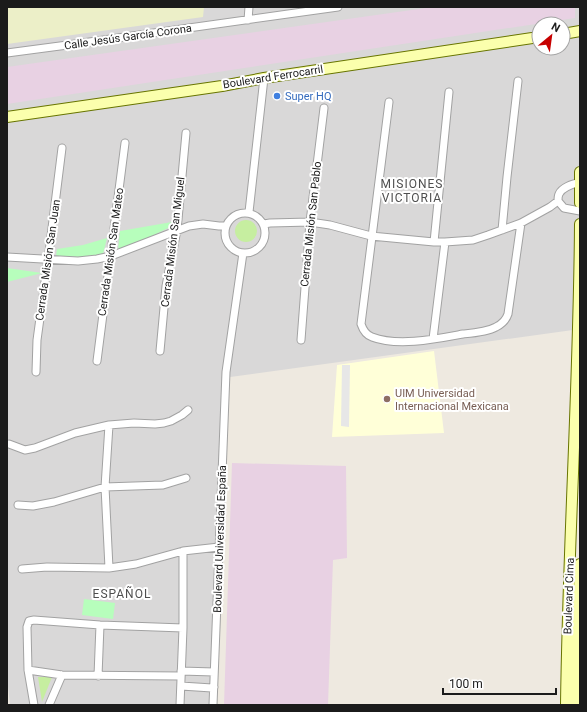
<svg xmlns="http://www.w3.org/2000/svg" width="587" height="712" font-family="Roboto,sans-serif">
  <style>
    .residential { fill: #d9d8d8; fill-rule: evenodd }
    .industrial { fill: #e8d1e3 }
    .education { fill: #ffffd8 }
    .farmland { fill: #ecefc8 }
    .grass { fill: #c6eea0 }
    .park { fill: #b7febc }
    .parking { fill: #e7e7e7 }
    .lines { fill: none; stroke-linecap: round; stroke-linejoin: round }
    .minor-casing { stroke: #a2a2a2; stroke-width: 9 }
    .secondary-casing { stroke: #687500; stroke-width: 12 }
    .minor { stroke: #fff; stroke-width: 7 }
    .secondary { stroke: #fbffad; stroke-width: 10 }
    .shop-dot { fill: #3f7fe0; stroke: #fff; stroke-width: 1.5 }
    .education-dot { fill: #8d6e63; stroke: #fff; stroke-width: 1.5 }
    .labels { text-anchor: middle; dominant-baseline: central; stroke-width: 4; stroke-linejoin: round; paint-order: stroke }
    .street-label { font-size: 11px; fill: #1b1b1b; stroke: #fff }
    .shop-label { font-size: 11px; fill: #366cbe; stroke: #fff; text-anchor: start }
    .education-label { font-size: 11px; fill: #785e54; stroke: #fff; text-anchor: start }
    .neighbourhood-label { font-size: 12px; letter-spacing: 1px; fill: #4e4e4e; stroke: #fff }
  </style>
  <rect width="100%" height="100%" fill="#eee9e0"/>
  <path class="residential" d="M7 7H580V329L223 378 212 665 209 705H10L7 677ZM539 24H563V48H539Z"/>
  <path class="industrial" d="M433 7H575V18L7 104V67Z
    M232 463 346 466 347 558 333 560 328 705H224Z"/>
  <path class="education" d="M434 351 444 433 332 437 337 365Z"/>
  <path class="farmland" d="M7 7H204L203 17 7 44Z"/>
  <path class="grass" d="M235 231a11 11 0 1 1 22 0a11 11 0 1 1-22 0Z
    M38 677H52L42 702Z"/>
  <path class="park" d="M172 222V226L144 240 118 250 120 231Z
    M107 238 103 254 81 257 56 256 57 249 83 245Z
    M7 268 42 273 7 282Z
    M84 599 115 603 113 619 82 615Z"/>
  <path class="parking" d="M342 365H350L349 427 341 426Z"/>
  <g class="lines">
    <g class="minor-casing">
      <path id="minor" d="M248 20 249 7
        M7 53 75 44 338 7
        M389 102 361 324C363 330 366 335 372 337 398 347 436 339 463 334 474 333 487 332 496 327 502 324 506 320 508 314L521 223
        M580 182C573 184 562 187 559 194 558 196 558 200 558 201L564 208 580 211
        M249 212 264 78
        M225 233a20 20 0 1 1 40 0a20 20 0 1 1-40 0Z
        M264 224 270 223 310 222 330 225 371 236 434 242H445L473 240 488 235 521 223 550 207 558 201
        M502 230 507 177 518 81
        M434 242 449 92
        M7 257 78 261 97 259 111 256 189 226 203 224 219 226H226
        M433 339 445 242
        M301 340 310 222 324 108
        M160 351 166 286 177 230 186 133
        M97 361 125 143
        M36 372 37 340 48 260 62 148
        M109 425 105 487 109 568
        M9 444 25 450 35 448 75 433 109 425 134 423 155 424 164 423 171 421 182 415 188 410
        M18 505 33 506 54 502 105 487 163 485 186 478
        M22 569 47 567 109 568 136 564 183 551 219 547
        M28 670 62 675 181 676
        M181 671 214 672
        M98 676 100 625
        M181 686 212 688 214 687
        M34 705 28 670 27 627 29 621 34 620 100 625 183 628
        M49 705 62 675
        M180 705 183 628V551
        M213 705 226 372 243 253"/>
    </g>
    <g class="secondary-casing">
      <path id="secondary" d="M563 34 580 31
        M7 117 222 86 264 78 539 37
        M580 172V203
        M566 705C568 544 579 384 580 224
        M575 705 576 669 580 564"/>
    </g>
    <use href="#minor" class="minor"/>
    <use href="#secondary" class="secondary"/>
  </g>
  <circle class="shop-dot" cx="277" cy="96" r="4"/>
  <circle class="education-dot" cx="387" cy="399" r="4"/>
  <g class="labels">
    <g class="street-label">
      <text transform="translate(128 37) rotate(-8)">Calle Jesús García Corona</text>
      <text transform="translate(273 77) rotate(-9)">Boulevard Ferrocarril</text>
      <text transform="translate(311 224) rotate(-84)">Cerrada Misión San Pablo</text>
      <text transform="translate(173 242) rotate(-83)">Cerrada Misión San Miguel</text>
      <text transform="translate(111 252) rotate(-82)">Cerrada Misión San Mateo</text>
      <text transform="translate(48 260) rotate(-82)">Cerrada Misión San Juan</text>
      <text transform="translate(220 539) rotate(-88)">Boulevard Universidad España</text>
      <text transform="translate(569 596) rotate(-88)">Boulevard Cima</text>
    </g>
    <g class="shop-label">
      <text x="285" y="96">Super HQ</text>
    </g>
    <g class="education-label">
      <text x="395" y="393">UIM Universidad<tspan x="395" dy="13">Internacional Mexicana</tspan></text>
    </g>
    <g class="neighbourhood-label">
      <text x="412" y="184">MISIONES<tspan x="412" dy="14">VICTORIA</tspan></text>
      <text x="122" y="594">ESPAÑOL</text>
    </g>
  </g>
  <rect width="587" height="712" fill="none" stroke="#1b1b1b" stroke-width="16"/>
  <g transform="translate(551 36) rotate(29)"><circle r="19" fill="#ffffff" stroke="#a4a4a4"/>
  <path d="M0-3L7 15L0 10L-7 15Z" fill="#c70000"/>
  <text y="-6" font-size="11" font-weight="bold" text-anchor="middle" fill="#1b1b1b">N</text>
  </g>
  <path d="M443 688v6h113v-6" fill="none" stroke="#1b1b1b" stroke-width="2"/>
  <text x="449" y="688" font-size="12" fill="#1b1b1b" stroke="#ffffff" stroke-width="3" paint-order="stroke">100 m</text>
</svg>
